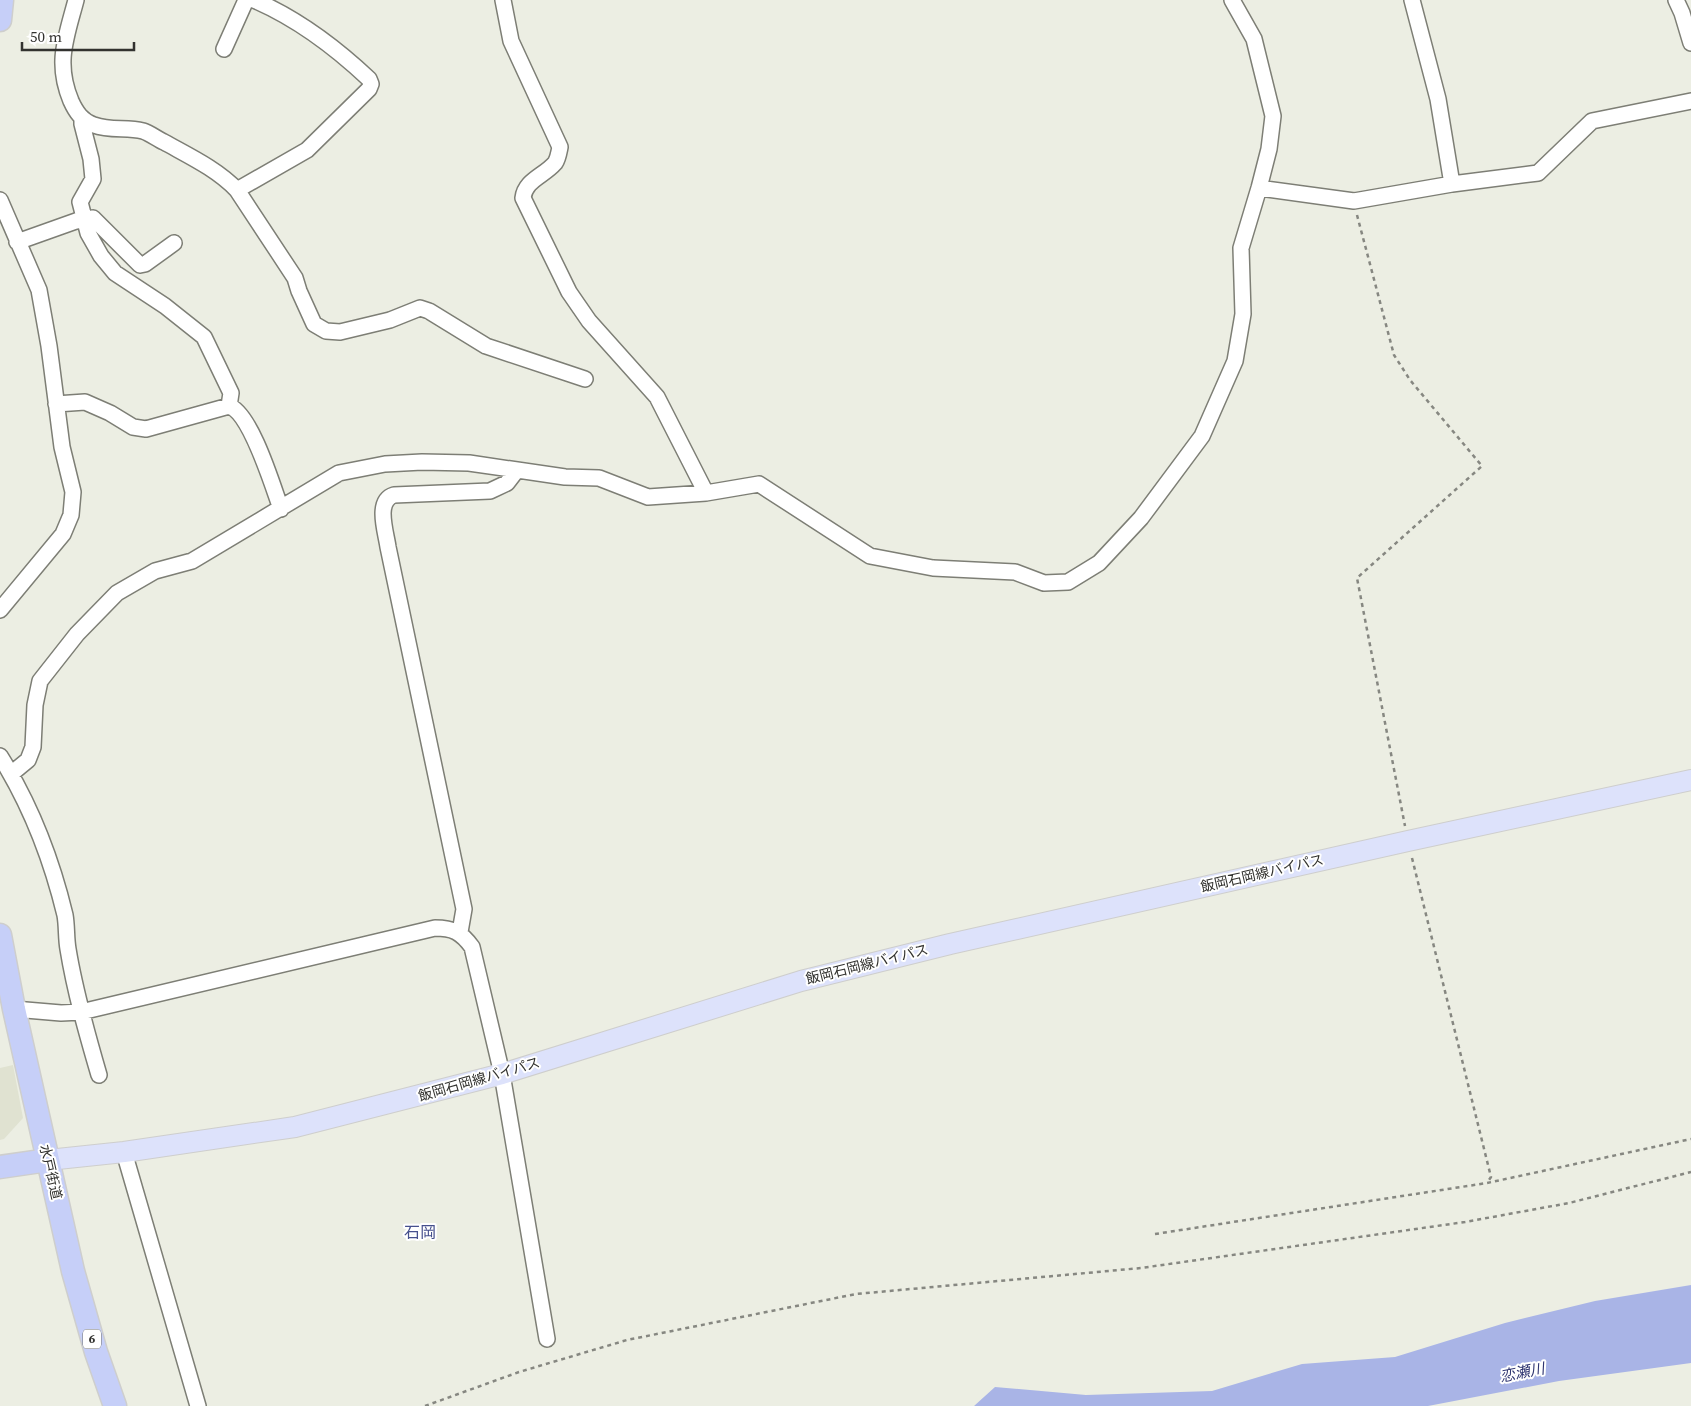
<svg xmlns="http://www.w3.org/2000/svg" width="1691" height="1406" font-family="'Source Serif 4','Noto Sans JP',serif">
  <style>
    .built { fill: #e0e2d1 }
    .water { fill: #a9b4e6 }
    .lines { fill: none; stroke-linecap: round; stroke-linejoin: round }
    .minor-casing { stroke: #7d7e75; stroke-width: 18 }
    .major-casing { stroke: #cececd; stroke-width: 22 }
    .highway-casing { stroke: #cececd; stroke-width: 25 }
    .path { stroke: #868781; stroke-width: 2.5; stroke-dasharray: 4 4; stroke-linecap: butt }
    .minor { stroke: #fff; stroke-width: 15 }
    .major { stroke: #dde2fb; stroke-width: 20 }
    .highway { stroke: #c6cff8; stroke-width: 22 }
    .labels { text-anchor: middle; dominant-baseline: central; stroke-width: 4; stroke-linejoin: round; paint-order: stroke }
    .shield { fill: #fff; stroke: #70706d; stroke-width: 1 }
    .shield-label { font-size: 12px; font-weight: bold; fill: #32322f }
    .street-label { font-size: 14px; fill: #32322f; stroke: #fff }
    .water-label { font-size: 15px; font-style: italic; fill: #2e3470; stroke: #fff }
    .quarter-label { font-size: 16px; fill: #46508d; stroke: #fff }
  </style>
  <rect width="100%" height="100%" fill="#eceee3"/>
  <path class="built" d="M13 1065 23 1118 4 1139 0 1140V1068Z"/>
  <path class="water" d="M1691 1285V1363L1559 1381 1428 1406H974L995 1387 1086 1395 1212 1391 1302 1364 1395 1357 1505 1323 1595 1301Z"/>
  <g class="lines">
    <g class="minor-casing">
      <path id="minor" d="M76 0C66 38 55 63 71 101 76 112 82 121 94 125 110 131 127 127 143 131 150 133 157 139 164 142 189 156 217 169 237 190L295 278 299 291 314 324 326 331 340 332 390 320 420 308 429 311 486 346 585 379
        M503 0 511 41 560 147C559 152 558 159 555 163 544 176 525 180 523 198L569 292 589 321 657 397 706 493
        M1412 0 1438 99 1452 184
        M1676 0 1682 13 1691 43
        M224 49 246 0
        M82 118V124L91 159 93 179 80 202 88 233 101 256 115 273 165 306 204 337 231 393 229 406
        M1259 188 1354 201 1452 184 1538 173 1592 121 1691 101
        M237 190 307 150 369 89 371 84 369 79C335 47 296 18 254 0
        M0 200 39 290 49 346 62 447 73 492 71 515 63 534 0 610
        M17 242 76 221 93 218 140 265 145 264 174 243
        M56 404 85 402 110 413 133 427 146 429 229 406C251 413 273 487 281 509
        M0 756C30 804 52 861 65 915 67 926 66 938 68 949 75 992 87 1034 99 1075
        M11 774 28 760 33 747 35 705 40 681 77 634 117 593 155 571 192 561 339 473 385 464 422 462 469 463 565 477 599 478 648 497 706 493 759 484 870 556 933 568 1015 572 1044 583 1068 582 1099 563 1141 518 1202 436 1235 361 1243 314 1241 248 1259 188 1269 149 1273 116 1254 39 1232 0
        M460 932 464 909 388 547C386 532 375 501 394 495L490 491 507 483 517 470
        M14 1009 61 1013 81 1012 435 928C453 928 461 932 472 947L502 1074 547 1339
        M124 1152 198 1406"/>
    </g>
    <g class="major-casing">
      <path id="major" d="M48 1160 124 1152 295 1127 502 1074 801 981 950 944 1408 841 1691 780"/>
    </g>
    <g class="highway-casing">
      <path id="highway" d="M0 20 2 0
        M0 935 14 1009 73 1271 96 1352 115 1406
        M0 1167 48 1160"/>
    </g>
    <path class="path" d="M1357 215 1394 355 1410 380 1482 466 1357 578 1405 826
      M1412 858 1491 1177 1487 1183
      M1155 1234 1487 1183 1691 1139
      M425 1406 519 1372 627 1340 856 1294 1141 1268 1465 1222 1569 1203 1691 1172"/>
    <use href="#minor" class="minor"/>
    <use href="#major" class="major"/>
    <use href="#highway" class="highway"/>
  </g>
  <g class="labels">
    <rect class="shield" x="83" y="1329.5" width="18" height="19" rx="4"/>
    <g class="shield-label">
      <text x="92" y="1339">6</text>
    </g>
    <g class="street-label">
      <text transform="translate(1262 873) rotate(-13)">飯岡石岡線バイパス</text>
      <text transform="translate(867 964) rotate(-14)">飯岡石岡線バイパス</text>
      <text transform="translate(479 1079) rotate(-16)">飯岡石岡線バイパス</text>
      <text transform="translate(51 1172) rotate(77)">水戸街道</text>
    </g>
    <g class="water-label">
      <text transform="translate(1522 1372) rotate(-11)">恋瀬川</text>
    </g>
    <g class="quarter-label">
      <text x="420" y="1232">石岡</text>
    </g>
  </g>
  <path d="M22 42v8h112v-8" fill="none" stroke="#32322f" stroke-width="2.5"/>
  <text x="30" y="42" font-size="15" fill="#32322f" stroke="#ffffff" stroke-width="4" paint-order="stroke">50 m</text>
</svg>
